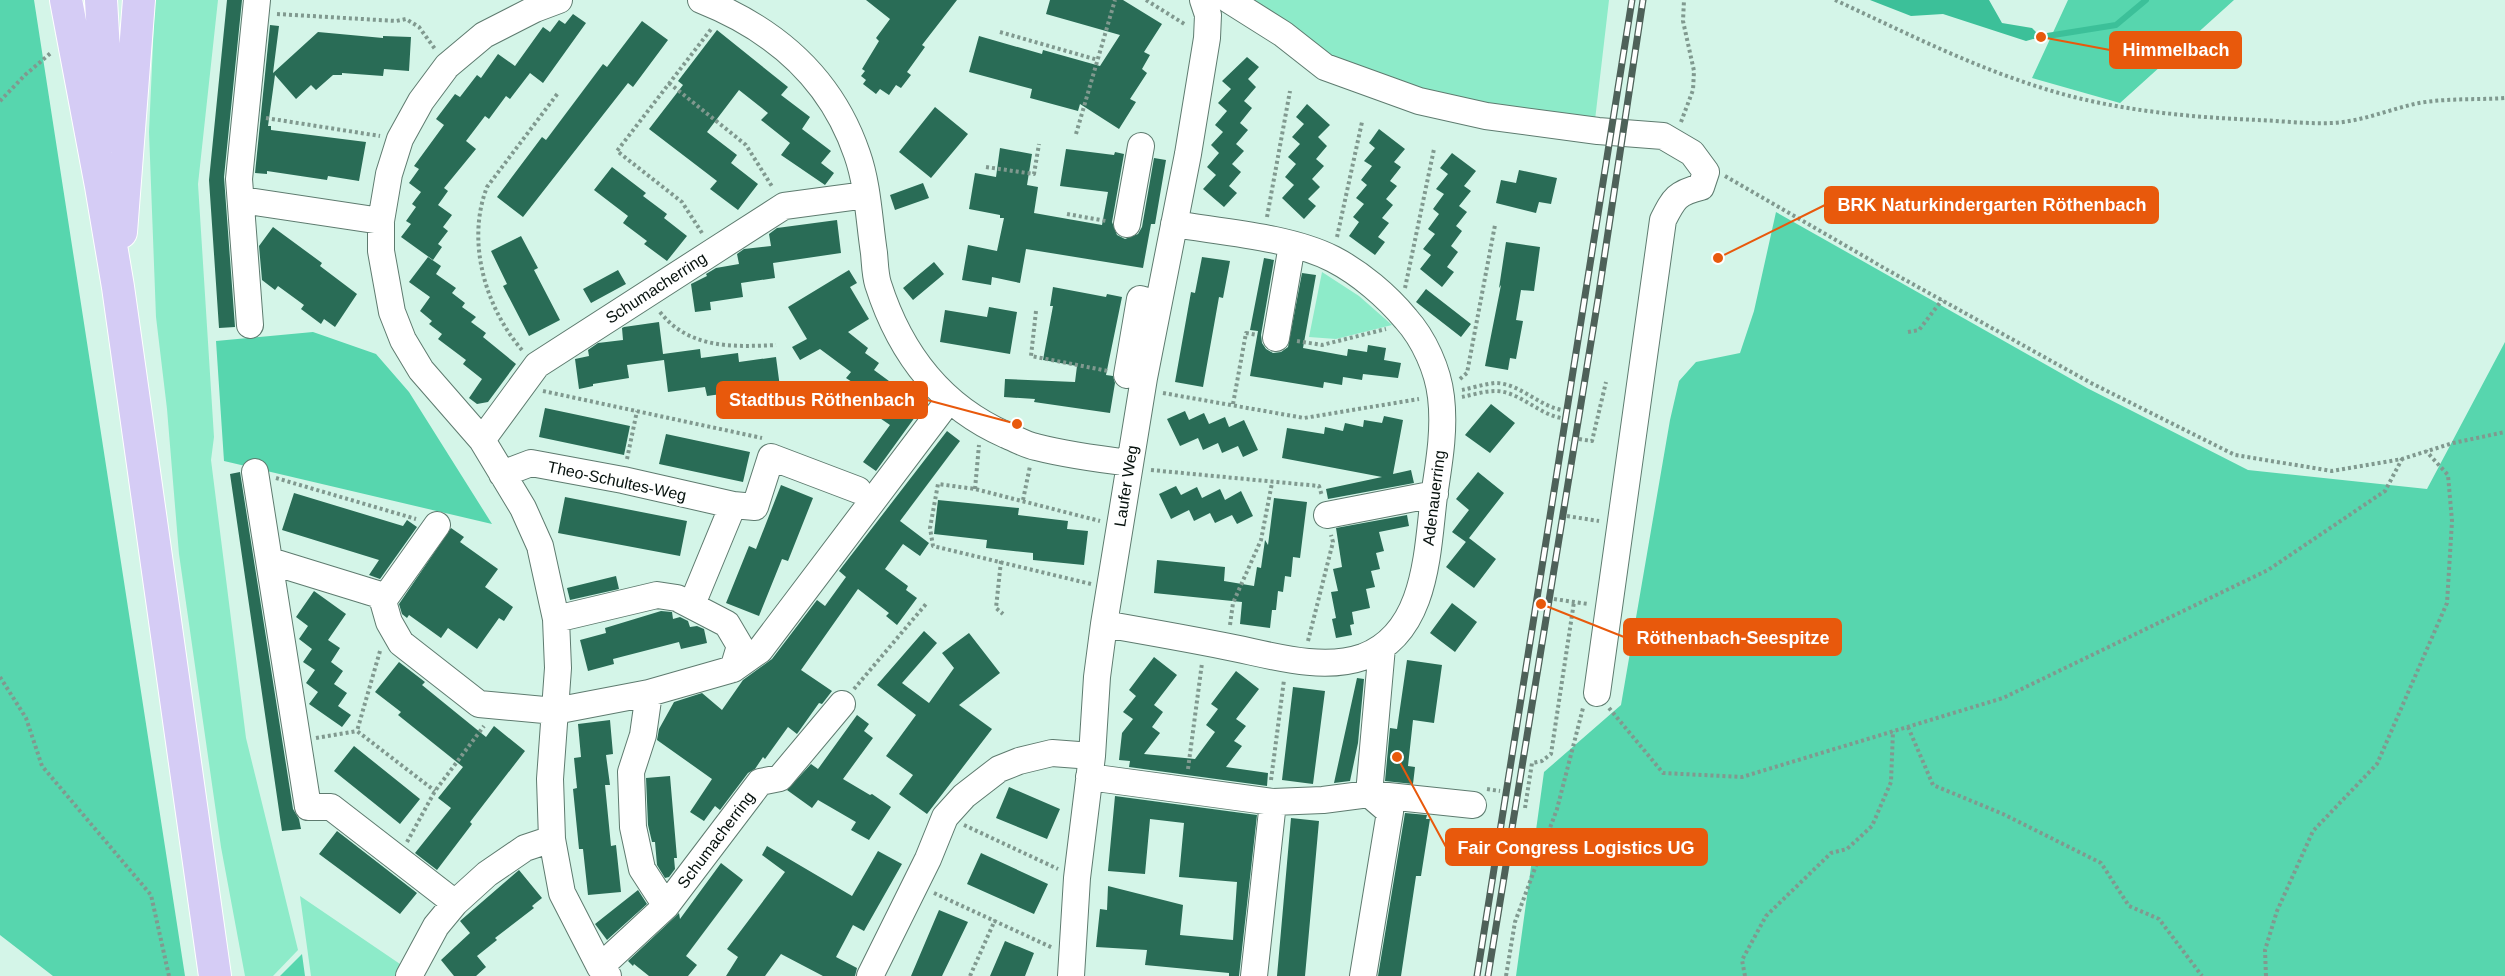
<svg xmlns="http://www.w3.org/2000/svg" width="2505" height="976" font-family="Arial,sans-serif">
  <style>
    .green { fill: #8debc9 }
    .forest { fill: #57d6ae }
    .water { fill: #3cc099 }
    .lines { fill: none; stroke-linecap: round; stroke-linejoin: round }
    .stream { stroke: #3cc099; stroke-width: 6 }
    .building { fill: #296c56 }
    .minor-casing { stroke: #5e7b6f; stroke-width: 28 }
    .major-casing { stroke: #fff; stroke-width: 34 }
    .path { stroke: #80998f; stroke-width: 4; stroke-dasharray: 3 3; stroke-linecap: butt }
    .minor { stroke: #fff; stroke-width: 26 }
    .major { stroke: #d5ccf5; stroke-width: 32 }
    .rail-casing { stroke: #4e6159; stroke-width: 7 }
    .rail { stroke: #fff; stroke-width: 4.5; stroke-dasharray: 14; stroke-linecap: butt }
    .labels { text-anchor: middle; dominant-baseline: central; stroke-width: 6; stroke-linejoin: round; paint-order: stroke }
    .street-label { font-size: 16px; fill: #06110d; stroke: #fff }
    .leader { fill: none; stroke: #e8590c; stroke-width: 2 }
    .callout-dot { fill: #e8590c; stroke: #fff; stroke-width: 2 }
    .callout { fill: #e8590c; stroke: #e8590c; stroke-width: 2 }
    .callout-label { font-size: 18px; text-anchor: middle; font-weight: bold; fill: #fff }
  </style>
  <rect width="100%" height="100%" fill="#d4f5e8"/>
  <path class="green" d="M155 0H218L198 184 214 437 211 460 246 738 298 950 273 976H245L221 847 179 554 167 409 156 317 149 132Z
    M1252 0H1609L1595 120 1443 97 1324 54Z
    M1322 272 1359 296 1392 325 1336 339 1309 337Z
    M300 896 400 964 395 976H311Z"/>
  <path class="forest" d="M0 0H34L185 976H53L0 935Z
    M2068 0H2234L2120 103 2032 78Z
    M1776 212 2087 388 2248 470 2427 489 2505 342V976H1516L1544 772 1621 705 1670 420 1679 381 1696 362 1740 353 1754 311Z
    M313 332 376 354 409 392 492 524 224 461 216 341Z
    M302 954 305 976H280Z"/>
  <path class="water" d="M1870 0H1989L2002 23 2032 28 2041 37 2026 41 1943 14 1911 16Z"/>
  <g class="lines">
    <path class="stream" d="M2034 35 2041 37 2116 25 2146 0"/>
  </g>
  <path class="building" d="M227 0H242L224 177 235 327 219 328 209 180Z
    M866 0H957L922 45 925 47 907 72 911 75 901 88 896 85 889 95 880 89 876 94 863 84 866 80 861 76 865 71 862 69 879 41 876 38 890 19Z
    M1050 0H1123L1162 24 1144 52 1150 55 1142 69 1147 73 1130 99 1136 102 1119 129 1080 104 1078 111 1030 98 1032 89 969 72 979 36 1042 54 1043 50 1100 66 1120 35 1046 14Z
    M573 14 586 23 543 83 530 73 510 99 506 96 489 119 485 116 466 141 476 149 444 188 448 191 438 205 452 215 443 227 448 231 438 244 442 247 433 260 401 237 411 224 406 221 416 207 412 204 421 192 409 183 419 169 414 166 444 125 436 119 455 94 460 97 477 75 481 78 498 54 515 66 543 27 550 32 559 20 565 24Z
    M642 21 668 40 633 87 628 83 523 217 497 197 542 137 546 140 603 64 607 67Z
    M270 25 279 26 273 73 318 32 383 38V36L411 37 409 71 384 69 383 76 342 73V75H333L316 90 311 85 296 99 275 75 268 126H271V130L366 142 359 181 328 176 327 180 267 171V174L255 173Z
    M717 30 788 87 781 95 810 117 802 129 831 151 821 163 834 173 825 185 781 155 790 143 761 120 768 113 739 90 707 132 737 155 731 163 758 184 738 210 710 189 717 181 649 129 683 85 678 81Z
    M1247 57 1259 67 1248 79 1256 87 1244 101 1252 108 1240 123 1248 130 1236 144 1244 151 1232 164 1241 172 1229 186 1237 193 1224 207 1203 189 1216 175 1207 167 1219 153 1211 145 1223 132 1215 125 1227 111 1218 103 1231 89 1222 81Z
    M1307 104 1330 125 1318 137 1327 146 1316 159 1324 166 1312 179 1320 187 1308 199 1316 206 1304 219 1282 198 1294 185 1285 177 1296 164 1288 157 1300 144 1292 137 1304 124 1296 117Z
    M935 107 968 134 931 178 899 152Z
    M1379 129 1405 149 1394 162 1401 167 1390 181 1397 186 1386 199 1393 205 1382 218 1389 223 1378 237 1385 242 1375 255 1349 236 1359 222 1353 217 1364 204 1356 198 1367 185 1361 180 1372 166 1364 161 1375 148 1369 143Z
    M1000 148 1032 154 1027 185 1038 187 1034 213 1102 225 1108 192 1060 186 1066 149 1114 155 1115 152 1124 154 1112 222 1117 235 1125 239 1138 234 1142 227 1154 158 1166 160 1155 224H1151L1143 268 1026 249 1020 283 992 277 991 285 962 280 968 245 997 251 1004 218H1000V215L969 209 975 173 996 177Z
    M1452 153 1476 171 1464 186 1471 191 1459 206 1467 212 1456 226 1462 231 1451 246 1458 252 1447 267 1454 272 1442 287 1420 269 1431 255 1423 249 1435 234 1428 229 1439 214 1433 209 1444 194 1436 189 1448 174 1440 168Z
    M612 167 646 193 643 196 667 214 664 218 687 236 667 261 644 244 647 241 623 223 628 216 594 190Z
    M1519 170 1557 178 1551 204 1539 202 1536 213 1496 203 1501 180 1516 183Z
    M923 183 929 198 895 210 890 195Z
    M837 220 841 253 773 263 775 278 741 283 743 297 710 302 711 310 695 312 691 284 707 276 706 274 716 268 739 264 737 254 744 249 771 246 769 234 777 228Z
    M273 227 322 263 320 266 357 294 335 327 324 319 321 324 301 309 304 305 278 286 275 290 262 280 259 246Z
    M521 236 538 268 534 270 560 320 529 336 503 286 507 284 491 251Z
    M1506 242 1540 247 1534 291 1521 290 1516 320 1523 321 1516 359 1510 358 1508 370 1485 366 1501 285 1499 288Z
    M428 257 441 266 436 274 456 288 452 293 465 303 462 307 476 317 471 322 486 333 483 337 516 364 488 402 477 404 469 398 482 379 463 364 466 360 438 339 442 334 429 324 432 321 420 311 430 297 409 282Z
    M1202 257 1230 261 1223 298 1219 297 1203 387 1175 382 1191 292 1195 293Z
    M1264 258 1274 260 1261 335 1262 343 1266 349 1273 353 1281 352 1288 347 1302 273 1316 275 1303 348 1347 356 1348 349 1367 352 1368 345 1386 348 1384 360 1401 363 1398 378 1363 374 1362 380 1343 377 1342 385 1324 382 1323 388 1250 376 1258 331 1250 330Z
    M934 262 944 274 913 300 903 288Z
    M618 270 626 284 591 303 583 289Z
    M849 270 857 283 850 287 869 319 848 332 868 348 865 353 879 363 874 370 923 406 876 471 863 462 890 425 868 410 872 405 857 394 861 388 846 378 851 372 820 349 800 360 792 347 807 339 788 307Z
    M1053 287 1106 297 1107 294 1122 297 1106 375 1113 376 1115 383 1110 413 1034 402 1035 399 1004 397 1005 379 1075 382 1077 366 1043 360 1053 306H1050Z
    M1426 289 1471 324 1461 337 1416 302Z
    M989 307 1017 312 1010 354 940 342 945 310 987 317Z
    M659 322 663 354 700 349 701 358 738 353 739 362 776 357 781 395 744 400 743 391 707 396 705 387 668 392 664 360 627 365 629 378 593 384V386L579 389 575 359 589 356 588 350 598 343 623 340 622 328 624 327Z
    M1491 404 1515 423 1490 453 1465 435Z
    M545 408 630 426 624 455 539 437Z
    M1185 411 1189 420 1204 413 1209 424 1225 417 1229 427 1244 420 1258 450 1243 457 1238 446 1222 453 1218 443 1203 450 1198 438 1180 446 1167 419Z
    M1384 416 1403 420 1393 474 1411 470 1414 483 1328 499 1326 489 1382 477 1282 458 1287 428 1324 434 1325 427 1343 431 1345 423 1363 427 1364 420 1382 423Z
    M947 431 960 441 900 521 929 543 920 556 903 544 885 569 908 586 906 590 917 598 897 625 886 616 889 613 858 589 801 670 832 691 822 704 819 703 797 734 788 727 765 759 763 757 755 769 748 773 720 810 715 806 704 821 690 812 712 779 657 740 659 729 674 702 702 693 722 710 743 680 772 659 817 600 825 606 846 577 839 571Z
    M666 434 750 452 743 482 659 464Z
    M240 472 293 809 299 819 301 829 282 831 230 474Z
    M1478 472 1504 493 1466 542 1452 532 1469 510 1456 499Z
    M781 485 813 498 788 561 782 559 759 616 726 603 749 546 756 549Z
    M1176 486 1181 495 1197 487 1202 498 1220 489 1225 500 1241 491 1253 516 1237 524 1232 515 1215 523 1210 513 1194 521 1189 510 1171 519 1159 494Z
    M294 493 403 526 407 520 417 527 380 579 369 575 379 560 282 530Z
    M565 497 687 521 680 556 558 533Z
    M1274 498 1307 502 1300 558 1293 557 1291 577 1285 576 1283 592 1278 591 1276 610H1272L1270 628 1240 624 1242 602 1154 593 1157 560 1225 567 1224 581 1254 586 1257 567 1261 568 1265 540 1268 545Z
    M938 500 1019 508 1018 515 1068 521 1067 529 1088 531 1084 565 1033 560V553L986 548 987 540 934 534Z
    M1407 515 1409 526 1379 532 1384 551 1376 553 1380 569 1371 571 1375 587 1366 589 1370 608 1352 612 1354 624 1350 625 1352 635 1336 638 1332 619 1336 618 1331 592 1338 591 1333 569 1342 567 1336 528Z
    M451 528 464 537 460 542 498 569 485 587 513 607 504 621 499 618 477 649 448 628 441 638 409 615 407 618 402 614 399 604Z
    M1469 538 1496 559 1474 588 1446 567Z
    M616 576 619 589 570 600 567 588Z
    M314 591 346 614 328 640 340 648 331 662 343 671 334 684 347 693 338 706 351 715 342 727 309 704 318 692 306 683 315 670 303 662 312 649 299 639 308 626 296 617Z
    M1452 603 1477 622 1455 652 1430 633Z
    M661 611 672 612 673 619 680 617 688 621 690 627 697 626 704 629 707 643 681 649 679 642 613 659 614 664 588 671 580 640 606 633 605 628Z
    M924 631 937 643 902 683 929 703 954 668 942 653 969 633 1000 673 959 705 992 729 927 814 899 794 913 775 886 756 916 715 877 685Z
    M1154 657 1177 675 1154 705 1163 712 1152 727 1160 733 1144 754 1195 759 1215 732 1206 725 1218 709 1211 704 1236 671 1259 689 1236 719 1246 726 1234 741 1242 746 1226 767 1268 773 1267 786 1129 767 1130 761 1119 760 1122 733 1133 719 1123 712 1136 696 1129 690Z
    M1407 660 1442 665 1434 723 1413 720 1408 766 1415 767 1413 784 1385 781 1390 728 1397 729Z
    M399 662 425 682 422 685 486 737 494 726 525 751 470 822 472 824 437 870 415 853 451 808 438 798 463 767 398 715 401 712 375 692Z
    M1357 678 1364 679 1358 743 1350 781 1334 783Z
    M1293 687 1325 691 1313 784 1282 780Z
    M857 715 869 724 864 731 873 738 843 779 870 795 872 794 891 807 869 840 851 830 856 822 818 800 812 808 787 790 811 764 818 769Z
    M610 720 613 754 606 755 610 785H605L611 846 616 845 621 892 588 895 583 849H579L573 789 577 788 574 758 581 757 578 724Z
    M354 746 420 799 400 824 334 771Z
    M670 776 677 858H674L675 869 669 877 665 878 657 865 655 842H652L648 825 646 778Z
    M1009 787 1060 809 1047 839 996 818Z
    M1115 796 1257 815 1239 976H1229V973L1145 965 1147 950 1096 947 1100 909 1107 910 1108 886 1183 905 1180 935 1233 940 1237 882 1179 877 1184 823 1150 819 1145 874 1108 871Z
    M1405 813 1427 815 1426 819H1430L1421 876H1416L1401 976H1378Z
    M1291 818 1319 821 1305 976H1277Z
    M337 831 417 893 400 914 319 854Z
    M767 846 852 896 878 851 902 864 864 931 853 925 836 957 857 968 855 976H823L781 954 765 976H726L738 957 727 949 785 872 762 855Z
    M981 853 1048 884 1034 914 967 884Z
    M721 863 743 880 686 956 697 965 688 976H649L634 964 633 966 628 961 679 913 680 919Z
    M519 870 542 898 532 906 534 908 495 938 497 940 477 956 486 967 476 976H454L441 960 470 933 460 921Z
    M638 890 647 904 607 940 595 924Z
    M939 910 968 922 942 976H911Z
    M1005 941 1034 953 1025 976H990Z"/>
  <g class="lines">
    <g class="minor-casing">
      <path id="minor" d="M559 0 535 9 484 35 447 66 421 101 400 139 389 174 381 221V251L392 312 403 340 421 370 482 440 523 508 540 546 556 619 558 668 550 779 552 839 562 893 600 967 608 976
        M701 0C774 29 831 78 857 154 868 185 869 220 874 253 875 263 875 274 878 284 900 353 940 406 1006 435 1016 439 1026 445 1036 447 1067 455 1098 459 1130 463
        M1229 0 1283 34 1325 67 1419 101 1486 116 1598 131 1663 136 1692 153 1706 172 1701 187C1677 193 1674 198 1663 220L1597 693
        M241 200 381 221
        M1127 224 1141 146
        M250 325 239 179 257 0
        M1276 338 1292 245
        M1127 375 1140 299 1158 304
        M482 440 537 365 714 251 784 206 866 195
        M255 472 308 807H331L455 903
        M502 474 531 463 623 480 733 505 695 597
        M733 505 755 507 771 457 858 490
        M1327 515 1435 494
        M270 561 377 594 383 601 389 622 401 643 479 704 555 711 649 693 733 669 760 650 949 400
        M383 601 437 525
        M556 619 657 595 677 598 727 624 740 646 733 669
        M1104 624C1144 631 1184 638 1224 646 1267 654 1320 672 1363 657 1427 633 1427 552 1434 496 1439 463 1445 430 1441 397 1438 370 1424 339 1406 319 1387 296 1360 273 1333 259 1290 237 1222 232 1174 224
        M649 693 643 735 631 772 633 827 642 869 666 906
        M1089 777 1273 802 1323 800 1369 794 1473 805
        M600 967 666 906 760 782 780 778 842 704
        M409 976 436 926 455 903 487 874 525 848 552 839
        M870 976 928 859 945 817 964 796 999 769 1019 761 1052 753 1092 756
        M1071 976 1077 878 1092 756 1097 677 1104 624 1144 378 1188 154 1207 38 1208 15 1203 0
        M1254 976 1273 802
        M1363 976 1390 812 1369 794 1382 647"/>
    </g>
    <g class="major-casing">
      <path id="major" d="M66 0 101 186 118 287 215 976
        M101 0 109 136
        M121 232 139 0"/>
    </g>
    <path class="path" d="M1146 0 1186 25
      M1835 0C1902 31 1969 65 2039 87 2110 110 2185 117 2258 120 2282 121 2307 124 2331 123 2361 122 2390 109 2419 103 2448 98 2476 100 2505 98
      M277 14 396 21 406 19 419 27 435 49
      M1000 32 1098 60
      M669 83 746 145 773 188
      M0 101 25 75 52 52
      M266 118 380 136
      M1681 122 1693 90 1694 71 1683 21 1684 0
      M1076 134 1115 0
      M986 167 1034 174 1039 144
      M1725 176 1891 272 2091 383 2235 455 2332 471 2402 459 2453 443 2505 432
      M1067 214 1106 221
      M1267 217 1290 91
      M702 233 682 202 617 151 712 28
      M1337 237 1362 122
      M1405 288 1434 149
      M1036 311 1031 356 1108 371
      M660 312C689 349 733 347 776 345
      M1908 332 1919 330 1942 300
      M1297 341 1322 345 1386 329
      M522 350C485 307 466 241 487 187L558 93
      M1460 379 1467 373 1495 225
      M1462 390C1472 388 1484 384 1495 383 1519 383 1539 406 1562 410
      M543 391 762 438
      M1163 393 1304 418 1419 399
      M1462 397C1472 395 1484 391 1495 391 1519 391 1538 414 1561 418
      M1233 404 1246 333 1257 335
      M1579 439 1592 441 1606 382
      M627 459 637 411
      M1151 470 1319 486 1322 496
      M276 478 416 519
      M975 489 979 445
      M1023 500 1030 466
      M1567 516 1599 521
      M1001 561 996 608 1003 614
      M1091 584 933 546 930 528 938 484 975 489 1100 521
      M1554 599 1588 604
      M1230 625 1233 603 1261 540 1272 483
      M1308 641 1333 542 1331 535
      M380 651 357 731 435 791
      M0 677 26 718 42 766 151 895 169 976
      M854 689 926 604
      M1609 708 1663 773 1742 777 2003 698 2268 570 2385 491 2402 459
      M1908 727 1933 785 2003 814 2101 863 2129 906 2159 919 2202 976
      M316 738 357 731
      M1188 769 1202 663
      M1271 780 1284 680
      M1487 789 1500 791
      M1525 808 1532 763 1542 761 1551 754 1574 602
      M964 825 1058 869
      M407 842 435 791 484 726
      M934 893 1053 948
      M970 976 995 920
      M1506 976 1515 922 1557 809 1583 708
      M1745 976 1742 960 1766 916 1831 853 1847 849 1872 826 1891 782 1893 731
      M2266 976 2265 950 2277 911 2313 831 2377 764 2447 603 2452 521 2448 475 2426 451"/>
    <use href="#minor" class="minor"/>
    <use href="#major" class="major"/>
    <g class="rail-casing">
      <path id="rail" d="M1477 976 1632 0
        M1488 976 1598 299 1643 0"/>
    </g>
    <use href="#rail" class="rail"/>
  </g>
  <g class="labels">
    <g class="street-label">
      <text transform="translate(656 288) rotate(-33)">Schumacherring</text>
      <text transform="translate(617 481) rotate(12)">Theo-Schultes-Weg</text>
      <text transform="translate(1126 486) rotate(-81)">Laufer Weg</text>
      <text transform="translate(1434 498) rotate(-83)">Adenauerring</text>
      <text transform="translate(716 840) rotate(-53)">Schumacherring</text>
    </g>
  </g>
  <path class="leader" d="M2041 37L2110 50M1718 258L1825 205M1017 424L927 400M1541 604L1624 637M1397 757L1446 847"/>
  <g class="callout-dot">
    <circle cx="2041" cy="37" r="6"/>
    <circle cx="1718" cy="258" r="6"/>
    <circle cx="1017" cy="424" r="6"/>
    <circle cx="1541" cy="604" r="6"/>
    <circle cx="1397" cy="757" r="6"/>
  </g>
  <g class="callout">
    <rect x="2110" y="32" width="131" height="36" rx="6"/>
    <rect x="1825" y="187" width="333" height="36" rx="6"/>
    <rect x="717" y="382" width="210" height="36" rx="6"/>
    <rect x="1624" y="619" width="217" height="36" rx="6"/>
    <rect x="1446" y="829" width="261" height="36" rx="6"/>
  </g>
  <g class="callout-label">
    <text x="2176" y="56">Himmelbach</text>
    <text x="1992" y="211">BRK Naturkindergarten Röthenbach</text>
    <text x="822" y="406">Stadtbus Röthenbach</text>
    <text x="1733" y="644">Röthenbach-Seespitze</text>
    <text x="1576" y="854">Fair Congress Logistics UG</text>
  </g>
</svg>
